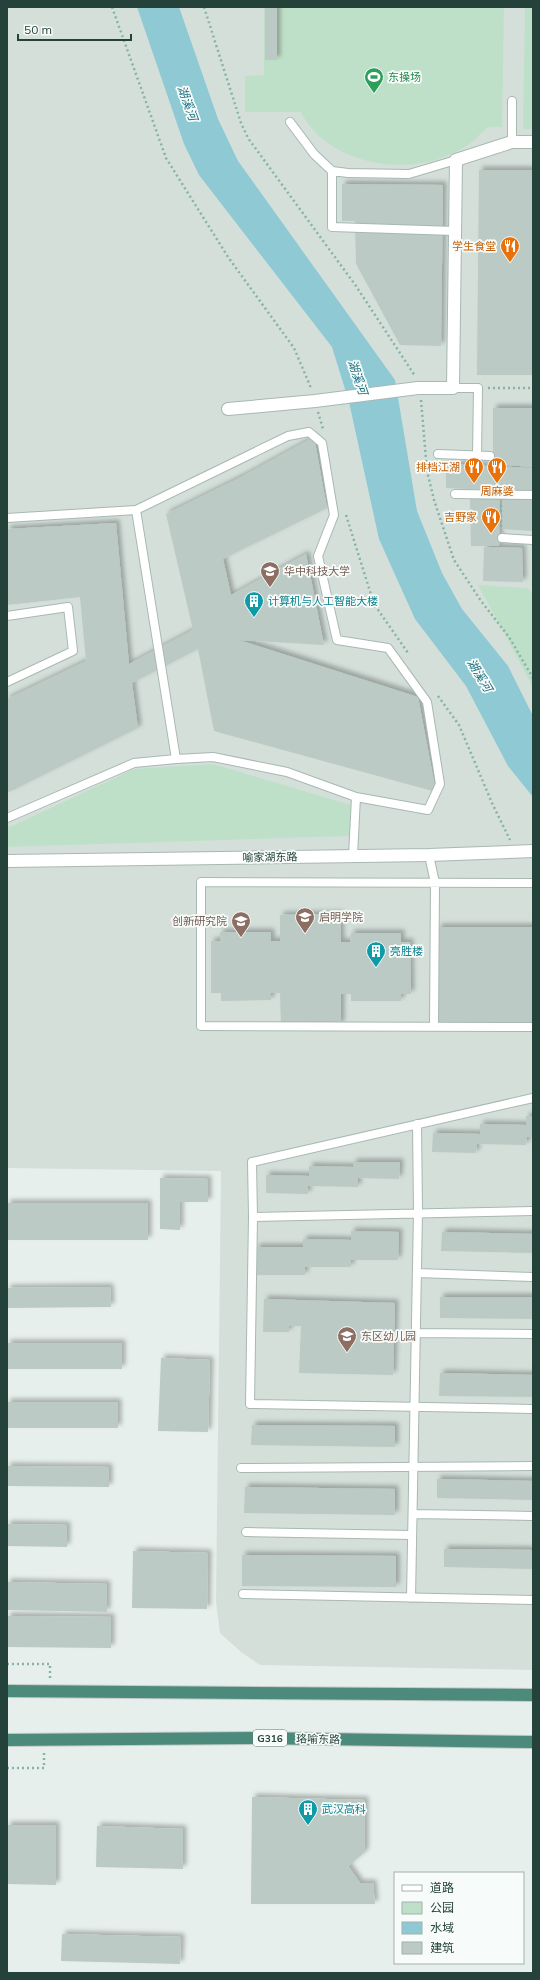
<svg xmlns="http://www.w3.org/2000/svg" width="540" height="1980" font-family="Mulish,'Noto Sans SC',sans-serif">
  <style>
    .built { fill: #d4dfda }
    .green { fill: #bfe0c8 }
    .water { fill: #8ec9d4 }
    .building { fill: #bbcac4; filter: url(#shadow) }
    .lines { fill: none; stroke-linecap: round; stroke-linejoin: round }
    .service-casing { stroke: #a8b8b2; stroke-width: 10 }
    .minor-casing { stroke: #a8b8b2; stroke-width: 14 }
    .trunk-casing { stroke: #c2cac8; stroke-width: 14 }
    .path { stroke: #86b3a5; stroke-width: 2.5; stroke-dasharray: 2 3; stroke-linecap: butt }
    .service { stroke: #fff; stroke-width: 8 }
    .minor { stroke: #fff; stroke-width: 12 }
    .trunk { stroke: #4c8a7c; stroke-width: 12 }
    .labels { text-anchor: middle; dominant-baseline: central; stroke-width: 3.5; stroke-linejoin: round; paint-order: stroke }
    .shield { fill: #f7fbf9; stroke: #637a73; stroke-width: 1 }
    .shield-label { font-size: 10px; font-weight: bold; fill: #24423a }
    .leisure-label { font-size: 11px; fill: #27864d; stroke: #f7fbf9; text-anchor: start }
    .food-label { font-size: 11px; fill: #c56008; stroke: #f7fbf9; text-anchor: end }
    .education-label { font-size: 11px; fill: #785e54; stroke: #f7fbf9; text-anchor: start }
    .culture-label { font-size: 11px; fill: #0d838f; stroke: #f7fbf9; text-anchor: start }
    .street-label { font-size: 11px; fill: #24423a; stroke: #f7fbf9 }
    .water-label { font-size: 12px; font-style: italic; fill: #1c6f80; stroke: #f7fbf9 }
  </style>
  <defs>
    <filter id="shadow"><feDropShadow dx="3.5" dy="-3.5" stdDeviation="2" flood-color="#0004"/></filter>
  </defs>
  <rect width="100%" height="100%" fill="#e6efeb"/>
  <path class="built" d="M7 7H533V1670L260 1665 241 1652 220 1633 216 1602 221 1171 7 1168Z"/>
  <path class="green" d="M264 7H504L502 127C498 127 491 126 487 128 483 131 479 135 476 139 467 146 456 153 444 157 397 176 325 161 301 112H245V76L264 75Z
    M525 7H533V129H523Z
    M478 585 528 588 533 595V687Z
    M213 764 351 805 349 836 7 847V827L12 826 134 769Z"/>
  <path class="water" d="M137 7H179L218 119 238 161 395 380 417 511 442 573 462 609 508 666 533 716V797L508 766 466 686 415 619 379 539 349 402 332 347 199 175 184 144Z"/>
  <path class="building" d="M265 7H277V60H265Z
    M479 170H533V375H477Z
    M342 184 443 185 441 346 400 345 356 264 355 221H342Z
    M493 408H533V467L493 464Z
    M314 437 327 508 223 559 231 595 306 554 324 645 239 640 418 697 436 792 214 731 198 649 132 683 138 728 7 793V699L86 661 80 597 7 605V529L116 523 129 664 193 630 166 514 243 476Z
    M446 464 533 468V492L446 488Z
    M503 498 533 500V531L502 529Z
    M470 499 500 500 499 546H471Z
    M484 547 522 548 523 582 483 581Z
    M340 914 341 942H350L351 933H401V942H410L411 994H401V1001H351V994H341V1025L281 1024 280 993H271V1000L221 1001V993H211V941H220V932H271V941H280V915Z
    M438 927H533L532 1024H438Z
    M526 1116H533V1137H527L526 1145 477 1144 476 1153 432 1152 433 1133 480 1134V1124L526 1125Z
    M353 1162H400L399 1179 358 1178V1187L308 1186V1194L266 1193V1175L309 1176V1166L353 1167Z
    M160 1178 208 1179V1202H180V1230L160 1229Z
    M7 1203H148V1240H7Z
    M351 1231 399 1232 398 1260H351V1267H305V1275H255L256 1247H303V1239L351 1240Z
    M442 1232 533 1234V1253L441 1251Z
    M110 1287 111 1307 7 1308V1288Z
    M440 1297H533V1319L440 1318Z
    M264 1299 395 1303 393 1375 299 1373 301 1326H289V1332H263Z
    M7 1343H122V1369H7Z
    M161 1358 210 1360 208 1432 158 1431Z
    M440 1373 533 1375V1397L439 1396Z
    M7 1402H118V1428H7Z
    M252 1425 395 1426V1447L251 1445Z
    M7 1466 109 1467V1487L7 1486Z
    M437 1479 533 1481V1500L437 1498Z
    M245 1487 395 1489V1515L244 1513Z
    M7 1524 67 1525V1547L7 1546Z
    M444 1549 533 1550V1569L444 1567Z
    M133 1551 208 1553 207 1609 132 1608Z
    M242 1555 396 1556V1587L242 1586Z
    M7 1582 107 1584V1612L7 1610Z
    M7 1616 111 1617V1648L7 1647Z
    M252 1797 365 1800V1852L348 1866 360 1883H373L375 1904H251Z
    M7 1825H56V1885L7 1884Z
    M97 1826 183 1829V1869L96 1867Z
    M62 1934 181 1937 180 1964 61 1961Z"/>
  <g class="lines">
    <g class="service-casing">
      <path id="service" d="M290 122 314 154 332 171 348 173 409 174 456 160
        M512 142V101
        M332 171V227L455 231
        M453 388H478L477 455
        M438 454 490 456
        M455 494 533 495
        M136 510 176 759
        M7 518 136 510 288 436 309 432 322 443 334 515 318 556 337 640 388 648 427 702 440 784 428 810 356 797
        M502 538 533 540
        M7 616 68 607 73 651 7 682
        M7 818 134 763 176 759 213 757 287 772 356 797 353 856
        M429 855 435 883 434 1027
        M533 883 201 882V1026L533 1027
        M533 1098 252 1162 253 1217 250 1404 533 1409
        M253 1217 533 1211
        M417 1273 533 1277
        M416 1333 533 1334
        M241 1468 533 1466
        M413 1514 533 1516
        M246 1532 412 1535
        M243 1594 533 1600
        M411 1598 418 1212 417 1124"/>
    </g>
    <g class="minor-casing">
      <path id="minor" d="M228 409 315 401 418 388H453L456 160 512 142H533
        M7 861 429 855 533 851"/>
    </g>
    <g class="trunk-casing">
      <path id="trunk" d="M7 1691 533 1695
        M7 1740 253 1738 533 1742"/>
    </g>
    <path class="path" d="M112 7 166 158 228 257 294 348 311 388
      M204 7 241 123 248 138 356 286 415 376
      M488 388H533
      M421 400 427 471 434 500 454 560 481 601 509 637 533 678
      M318 412 323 429
      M501 505V528
      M346 515 374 604 408 653
      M438 696 459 725 492 803 510 840
      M7 1664H50V1679
      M7 1768H44V1752"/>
    <use href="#service" class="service"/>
    <use href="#minor" class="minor"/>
    <use href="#trunk" class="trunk"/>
  </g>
  <defs>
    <g id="stadium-pin" transform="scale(1)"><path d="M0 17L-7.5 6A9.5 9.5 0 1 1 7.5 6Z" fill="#2e9e5b" stroke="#f7fbf9"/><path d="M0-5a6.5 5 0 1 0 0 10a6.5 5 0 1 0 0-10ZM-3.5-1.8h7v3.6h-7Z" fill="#fff"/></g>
    <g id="restaurant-pin" transform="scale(1)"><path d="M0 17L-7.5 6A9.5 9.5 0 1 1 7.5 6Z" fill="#e8710a" stroke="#f7fbf9"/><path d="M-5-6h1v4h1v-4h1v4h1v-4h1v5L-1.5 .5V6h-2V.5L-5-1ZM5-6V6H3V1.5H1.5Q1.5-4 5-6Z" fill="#fff"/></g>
    <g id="university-pin" transform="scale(1)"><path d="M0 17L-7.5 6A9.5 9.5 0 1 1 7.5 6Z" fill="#8d6e63" stroke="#f7fbf9"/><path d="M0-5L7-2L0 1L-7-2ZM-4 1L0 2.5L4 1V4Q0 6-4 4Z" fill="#fff"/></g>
    <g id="building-pin" transform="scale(1)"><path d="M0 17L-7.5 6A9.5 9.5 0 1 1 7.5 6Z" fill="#0f9aa8" stroke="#f7fbf9"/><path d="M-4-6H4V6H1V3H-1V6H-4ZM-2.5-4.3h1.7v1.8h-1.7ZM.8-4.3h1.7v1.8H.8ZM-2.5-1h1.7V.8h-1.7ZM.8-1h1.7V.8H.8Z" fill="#fff"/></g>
    <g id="school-pin" transform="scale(1)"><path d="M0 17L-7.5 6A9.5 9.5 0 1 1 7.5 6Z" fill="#8d6e63" stroke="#f7fbf9"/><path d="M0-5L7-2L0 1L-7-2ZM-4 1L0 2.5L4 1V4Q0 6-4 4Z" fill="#fff"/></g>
  </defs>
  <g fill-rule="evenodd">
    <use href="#stadium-pin" x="374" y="77"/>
    <use href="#restaurant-pin" x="510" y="246"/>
    <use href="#restaurant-pin" x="474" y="467"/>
    <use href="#restaurant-pin" x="497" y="467"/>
    <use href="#restaurant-pin" x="491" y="517"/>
    <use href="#university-pin" x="270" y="571"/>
    <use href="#building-pin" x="254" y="601"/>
    <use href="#university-pin" x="305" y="917"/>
    <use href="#university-pin" x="241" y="921"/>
    <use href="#building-pin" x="376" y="951"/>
    <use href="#school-pin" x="347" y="1336"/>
    <use href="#building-pin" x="308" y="1809"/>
  </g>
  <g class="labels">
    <rect class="shield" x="253" y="1730" width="34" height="16" rx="3"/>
    <g class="shield-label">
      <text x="270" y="1738">G316</text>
    </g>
    <g class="leisure-label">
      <text x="388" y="77">东操场</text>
    </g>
    <g class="food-label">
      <text x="496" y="246">学生食堂</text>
      <text x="460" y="467">排档江湖</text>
      <text x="497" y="491" text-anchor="middle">周麻婆</text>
      <text x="477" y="517">吉野家</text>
    </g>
    <g class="education-label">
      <text x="284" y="571">华中科技大学</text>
      <text x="319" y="917">启明学院</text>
      <text x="227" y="921" text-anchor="end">创新研究院</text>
      <text x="361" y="1336">东区幼儿园</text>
    </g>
    <g class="culture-label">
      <text x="268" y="601">计算机与人工智能大楼</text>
      <text x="390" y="951">亮胜楼</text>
      <text x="322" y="1809">武汉高科</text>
    </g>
    <g class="street-label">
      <text transform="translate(270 857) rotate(-1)">喻家湖东路</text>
      <text transform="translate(318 1739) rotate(1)">珞喻东路</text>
    </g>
    <g class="water-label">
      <text transform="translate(188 103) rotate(70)">湖溪河</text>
      <text transform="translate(358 377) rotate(71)">湖溪河</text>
      <text transform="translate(480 675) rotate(59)">湖溪河</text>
    </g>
  </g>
  <rect width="540" height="1980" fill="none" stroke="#24423a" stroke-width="16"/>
  <rect x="394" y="1872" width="130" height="92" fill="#f7fbf9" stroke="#a3b1ad"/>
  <rect x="402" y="1885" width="20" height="6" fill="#ffffff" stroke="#a3b1ad"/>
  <text x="430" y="1892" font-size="12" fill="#24423a">道路</text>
  <rect x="402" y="1902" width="20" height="12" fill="#bfe0c8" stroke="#a3b1ad"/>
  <text x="430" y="1912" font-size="12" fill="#24423a">公园</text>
  <rect x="402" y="1922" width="20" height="12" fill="#8ec9d4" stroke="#a3b1ad"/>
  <text x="430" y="1932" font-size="12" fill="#24423a">水域</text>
  <rect x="402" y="1942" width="20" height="12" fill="#bbcac4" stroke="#a3b1ad"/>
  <text x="430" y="1952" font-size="12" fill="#24423a">建筑</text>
  <path d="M18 34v6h113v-6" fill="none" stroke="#24423a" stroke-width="2"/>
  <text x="24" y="34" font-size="12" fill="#24423a" stroke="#f7fbf9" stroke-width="3" paint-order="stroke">50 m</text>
</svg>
